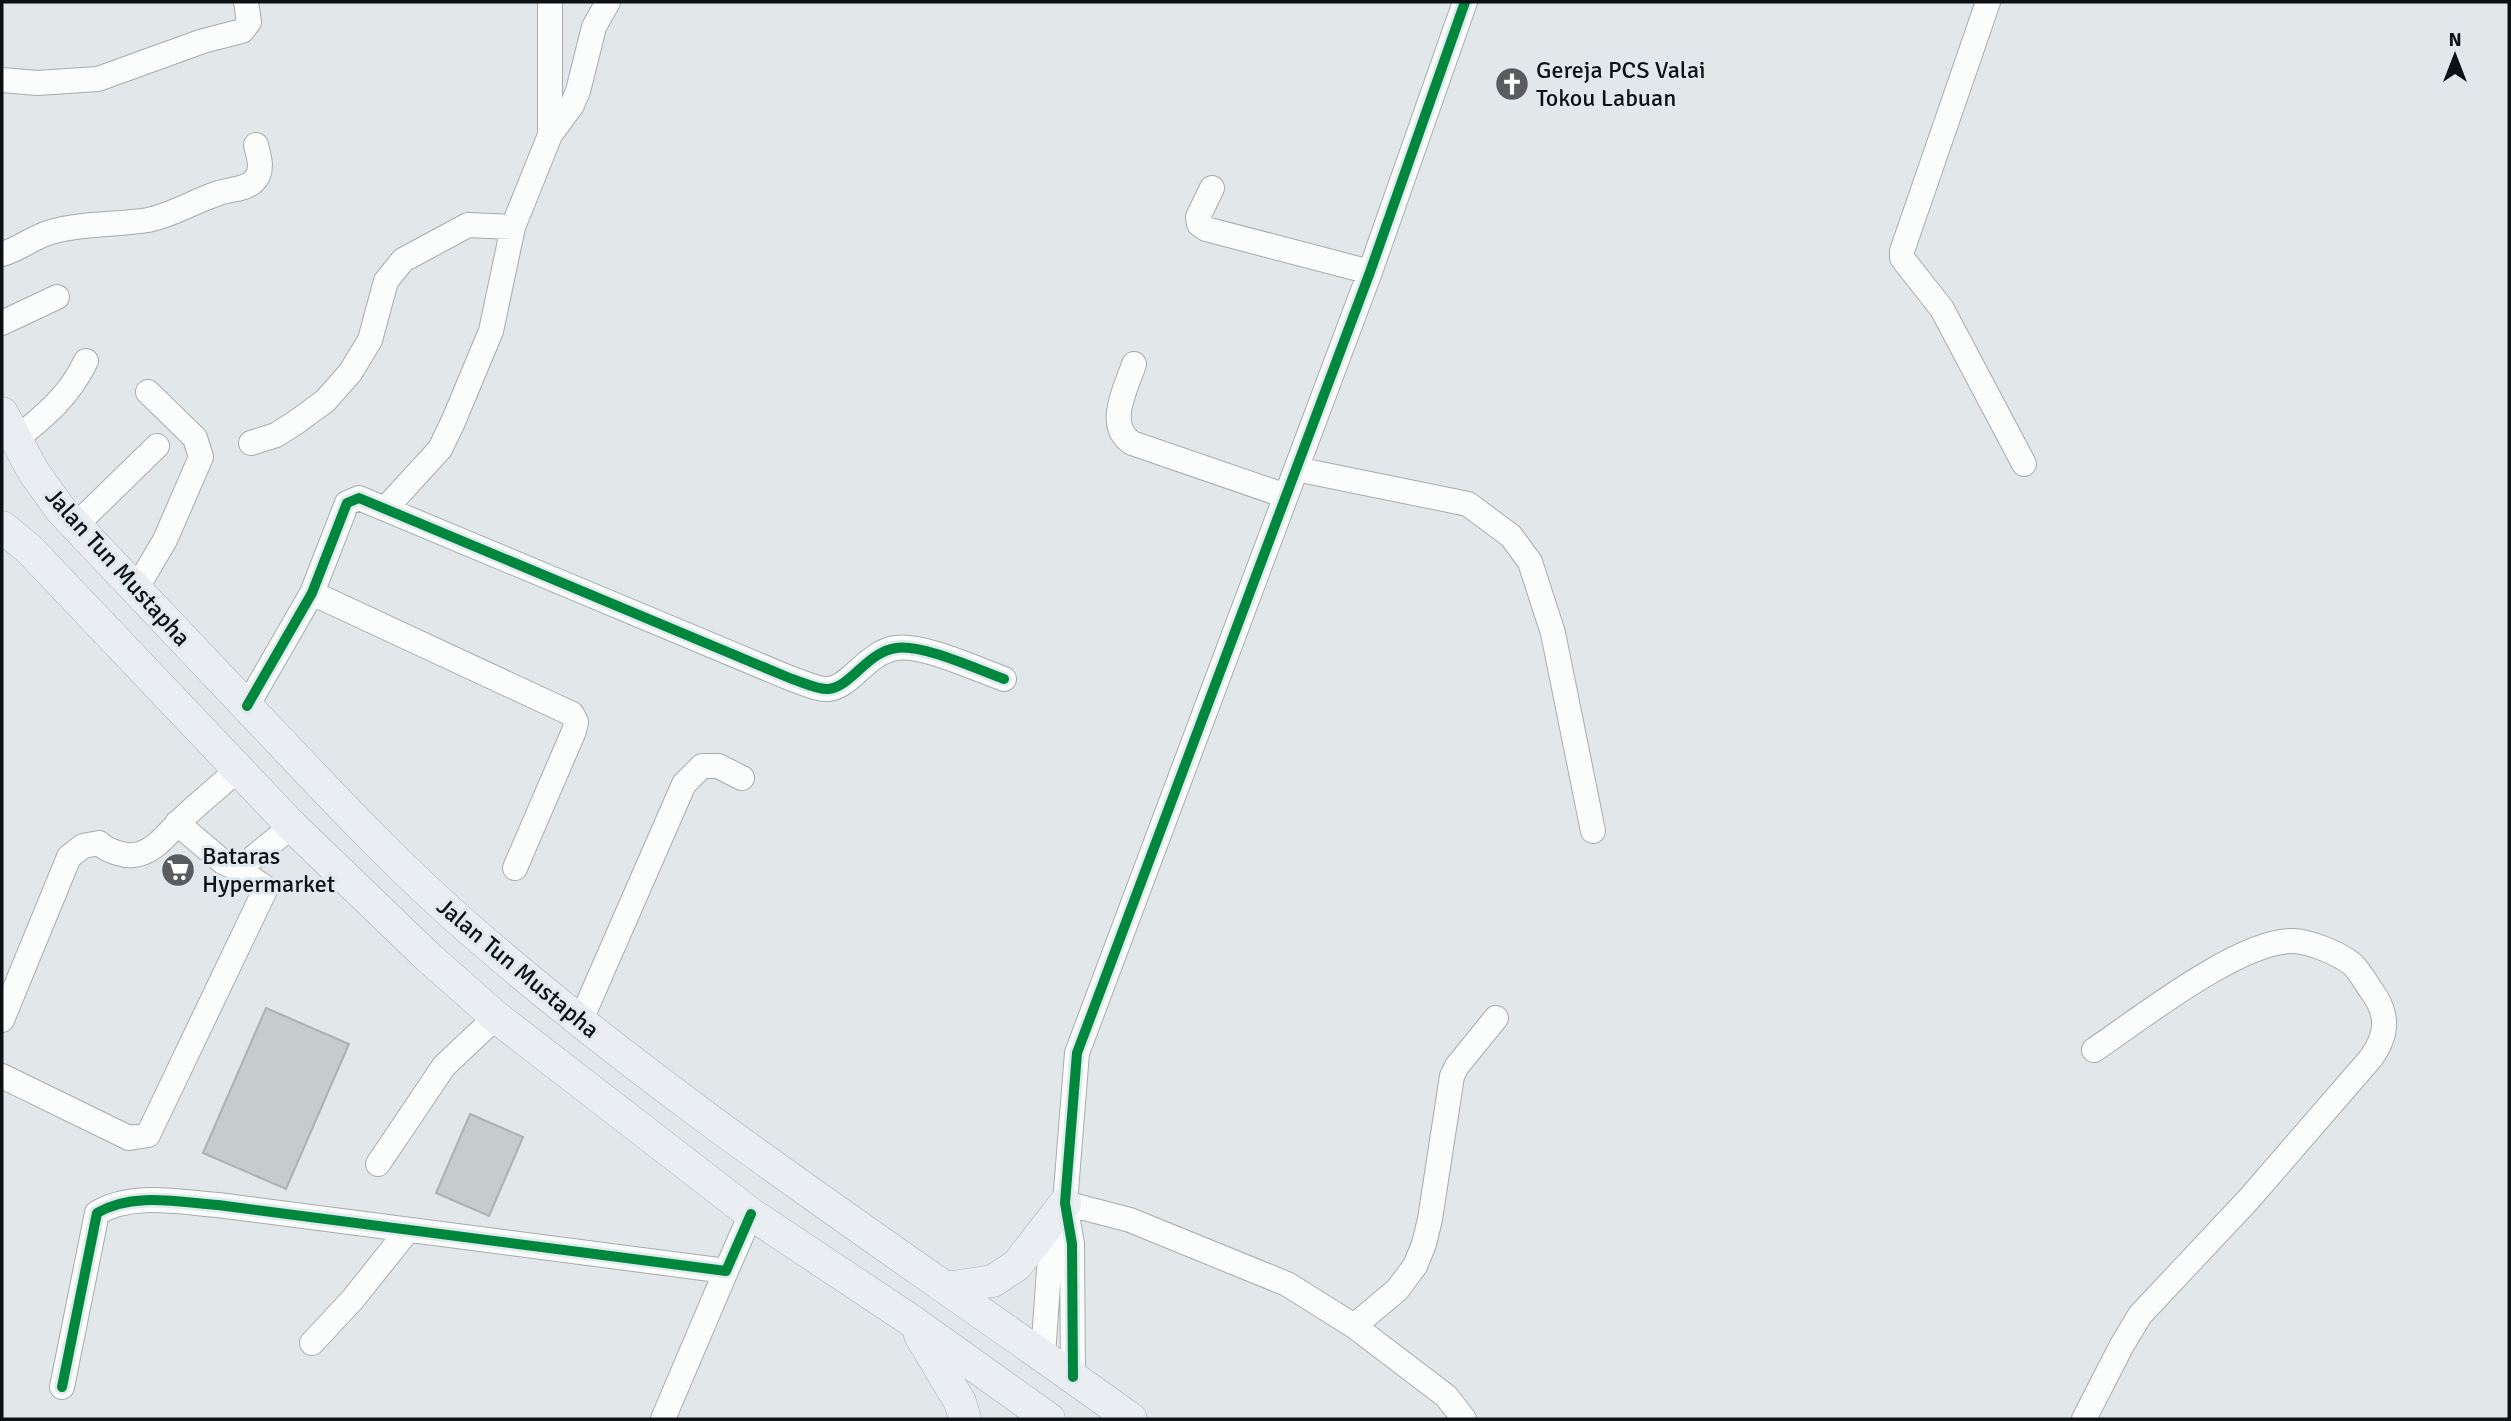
<svg xmlns="http://www.w3.org/2000/svg" width="2511" height="1421" font-family="Signika,sans-serif">
  <style>
    .building { fill: #c6cbcc; stroke: #acb0b1; stroke-width: 2 }
    .lines { fill: none; stroke-linecap: round; stroke-linejoin: round }
    .minor-casing { stroke: #a7abad; stroke-width: 26 }
    .major-casing { stroke: #a7aeb8; stroke-width: 33 }
    .minor { stroke: #fbfcfc; stroke-width: 24 }
    .major { stroke: #eaeef2; stroke-width: 32 }
    .cycleway-casing { stroke: #dfe9ee; stroke-width: 15 }
    .cycleway { stroke: #00873e; stroke-width: 10 }
    .labels { text-anchor: middle; dominant-baseline: central; stroke-width: 6; stroke-linejoin: round; paint-order: stroke }
    .poi-label { font-size: 24px; fill: #0e1113; stroke: #dfe9ee; text-anchor: start }
    .street-label { font-size: 24px; fill: #0e1113; stroke: #dfe9ee }
  </style>
  <rect width="100%" height="100%" fill="#e2e8ea"/>
  <path class="building" d="M266 1008 349 1044 286 1189 203 1153Z
    M470 1114 523 1137 489 1216 436 1193Z"/>
  <g class="lines">
    <g class="minor-casing">
      <path id="minor" d="M550 2V135
        M1988 2 1902 251V258L1942 309 2024 464
        M2 80 37 83 98 79 203 41 242 31 249 22 246 2
        M1212 188 1198 217 1199 224 1206 229 1370 272
        M2 254C20 249 33 237 51 232 80 223 118 225 148 220 173 215 194 201 219 193 230 189 245 190 254 181 264 171 259 157 256 145
        M2 323 57 297
        M1134 364C1126 389 1105 425 1132 443L1286 496
        M16 439C45 416 70 395 86 361
        M251 443 276 435 295 423 325 401 350 373 370 340 386 281 403 260 468 225 513 227
        M1296 469 1468 504 1511 536 1530 562 1553 633 1593 831
        M385 509 440 449 453 422 491 331 513 227 550 135 572 105 578 91 594 27 608 2
        M75 526 157 446
        M135 591 165 540 201 457 195 438 148 392
        M312 593 572 714 576 722 574 731 515 868
        M247 706 312 593 347 503 359 498 792 679C802 682 818 690 828 689 850 688 867 652 896 648 923 644 976 669 1004 679
        M177 823 223 862 234 867 248 862 292 826
        M2 1020 69 857 83 846 99 843C107 851 127 858 139 854 158 849 170 830 184 817 201 801 220 786 237 770
        M580 1022 684 784 702 766H718L742 778
        M2 1076 129 1138 148 1135 266 888 234 867
        M378 1164 444 1066 496 1017
        M1065 1203 1130 1220 1287 1284 1354 1326 1446 1396 1464 1419
        M1354 1326 1397 1290 1415 1266 1424 1244 1430 1219 1452 1076 1457 1066 1496 1018
        M312 1343 353 1299 408 1230
        M1043 1355 1051 1242 1061 1214
        M1073 1377 1072 1244 1065 1203 1077 1053 1370 272 1465 2
        M62 1387 97 1213C132 1192 178 1202 218 1205L726 1271 751 1214
        M663 1419 726 1271
        M2084 1419 2122 1345 2140 1315 2248 1200 2371 1058C2388 1034 2389 1014 2371 990 2365 982 2360 971 2352 964 2340 954 2309 941 2293 941 2240 940 2140 1019 2094 1050"/>
    </g>
    <g class="major-casing">
      <path id="major" d="M2 413 33 471 61 510C132 585 204 661 275 736 342 807 408 877 482 940 686 1116 914 1262 1131 1419
        M2 527 29 549 292 826 428 957 496 1017 751 1214 909 1319 1049 1419
        M946 1288 993 1281 1017 1265 1065 1203
        M920 1335 960 1402 965 1419"/>
    </g>
    <use href="#minor" class="minor"/>
    <use href="#major" class="major"/>
    <g class="cycleway-casing">
      <path id="cycleway" d="M247 706 312 593 347 503 359 498 792 679C802 682 818 690 828 689 850 688 867 652 896 648 923 644 976 669 1004 679
        M1073 1377 1072 1244 1065 1203 1077 1053 1370 272 1465 2
        M62 1387 97 1213C132 1192 178 1202 218 1205L726 1271 751 1214"/>
    </g>
    <use href="#cycleway" class="cycleway"/>
  </g>
  <defs>
    <g id="church-disc" transform="scale(1.75)"><circle r="9.5" fill="#585c5e" stroke="#dfe9ee"/><path d="M-1.2-6h2.4v3.5h3.3v2.4h-3.3V6h-2.4V-.1h-3.3v-2.4h3.3Z" fill="#fff"/></g>
    <g id="supermarket-disc" transform="scale(1.75)"><circle r="9.5" fill="#585c5e" stroke="#dfe9ee"/><path d="M-6-5.5h2.5l.6 2H6L4.5 2H-2.5L-4.4-4H-6ZM-1.5 3.2a1.3 1.3 0 1 0 .1 0ZM3 3.2a1.3 1.3 0 1 0 .1 0Z" fill="#fff"/></g>
  </defs>
  <g fill-rule="evenodd">
    <use href="#church-disc" x="1512" y="84"/>
    <use href="#supermarket-disc" x="178" y="870"/>
  </g>
  <g class="labels">
    <g class="poi-label">
      <text x="1536" y="70">Gereja PCS Valai<tspan x="1536" dy="28">Tokou Labuan</tspan></text>
      <text x="202" y="856">Bataras<tspan x="202" dy="28">Hypermarket</tspan></text>
    </g>
    <g class="street-label">
      <text transform="translate(118 567) rotate(48)">Jalan Tun Mustapha</text>
      <text transform="translate(518 968) rotate(40)">Jalan Tun Mustapha</text>
    </g>
  </g>
  <rect width="2511" height="1421" fill="none" stroke="#0e1113" stroke-width="7"/>
  <g transform="translate(2455 56)" stroke="#dfe9ee" stroke-width="5" paint-order="stroke">
  <path d="M0-5L12 26L0 18L-12 26Z" fill="#0e1113"/>
  <text y="-10" font-size="19" font-weight="bold" text-anchor="middle" fill="#0e1113">N</text>
  </g>
</svg>
